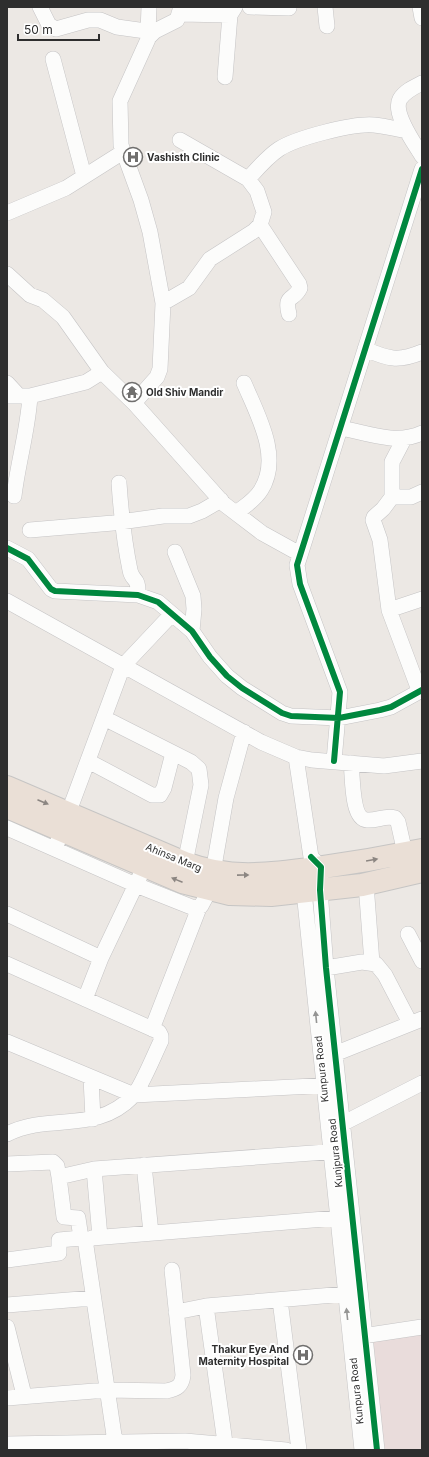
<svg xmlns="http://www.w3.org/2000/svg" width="429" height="1457" font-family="Inter,sans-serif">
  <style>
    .medical { fill: #e9dcdb }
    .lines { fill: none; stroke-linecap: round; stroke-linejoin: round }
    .minor-casing { stroke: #c5c4c5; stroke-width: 16 }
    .highway-casing { stroke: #c6c5c4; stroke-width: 24 }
    .minor { stroke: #fcfcfb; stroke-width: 15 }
    .highway { stroke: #eadfd6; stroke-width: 22 }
    .cycleway-casing { stroke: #fff; stroke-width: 8 }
    .cycleway { stroke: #00873e; stroke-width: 6 }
    .oneway { fill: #8c8682 }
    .oneway2 { fill: #959594 }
    .labels { text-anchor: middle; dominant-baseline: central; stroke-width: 4; stroke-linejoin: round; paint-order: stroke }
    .poi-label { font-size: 10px; font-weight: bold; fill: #2e2e2e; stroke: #fff; text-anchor: start }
    .street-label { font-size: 10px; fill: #2e2e2e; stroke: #fff }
  </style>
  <rect width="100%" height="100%" fill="#ece8e4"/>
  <path class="medical" d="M422 1331V1450H383L373 1338Z"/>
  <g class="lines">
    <g class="minor-casing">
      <path id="minor" d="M40 7 49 25 56 29 88 20H100L117 27 153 32
        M250 7 289 8
        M325 7 327 26
        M420 7 422 18
        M180 14 230 15 235 7
        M148 32 149 7
        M53 59 84 176
        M225 77 230 15
        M422 83C414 87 405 91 400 99 392 113 415 144 422 156
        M248 179C257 169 267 157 279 149 296 138 353 123 374 125 385 126 396 129 407 131
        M7 213 66 188 123 152
        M260 225 299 284 300 288C294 301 284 294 289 314
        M7 274 30 295 43 300 63 317 102 372 134 403 224 504 262 533 300 554
        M163 303 189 288 210 259 254 231 260 225 264 212 257 191 248 179 180 140
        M365 349C388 359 398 362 422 352
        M7 383 19 396
        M7 396H30L86 382 102 372
        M134 403 157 377 160 369 163 303 150 232 141 200 121 145 120 101 149 37 155 31 177 20 181 7
        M341 428C367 433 396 445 422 433
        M404 439 392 462V497L383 509 374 517 373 520 380 540 389 610 419 690
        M119 483C121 512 124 541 130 570 132 582 139 576 138 595
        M14 496C18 462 28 430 30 396
        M392 497H411L422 492
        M236 513C245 506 255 500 261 490 282 457 257 414 244 383
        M30 530 113 523 163 516H189L202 511 221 500
        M7 548 28 559 51 589 55 591 138 595 158 602 192 631 210 657 227 676 242 688 282 713 291 716 339 718 380 710 391 707 422 690
        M175 552 193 596 194 609 192 631
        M7 601 261 742 296 757 312 760 384 766 422 761
        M389 610 422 599
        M104 718 191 762 199 769 201 785 185 863
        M296 757 311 857
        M88 761 152 795H160L164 788 173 753
        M334 761 340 692 300 584 297 565 422 169
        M351 763C353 776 351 819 367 820 377 821 385 815 395 818L398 822 405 853
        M7 828 136 885 194 908 201 906 210 889
        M55 849 123 666 172 614
        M311 857 321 867 320 890 326 968 377 1450
        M213 872 226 798 244 732
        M303 882 362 1450
        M366 884 372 963
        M7 914 101 958
        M408 934 422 961
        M7 964 159 1032 161 1036V1041C155 1053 141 1088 133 1096 95 1135 51 1112 7 1134
        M326 968 362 962 376 964 385 975 410 1023
        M85 999 101 958 140 876
        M152 1029 199 908
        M7 1042 134 1095 333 1085
        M327 1057 422 1019
        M91 1078 93 1119
        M334 1128 422 1083
        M7 1164 53 1162 57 1166 59 1177 94 1169 340 1151
        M144 1165 151 1233
        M94 1169 100 1237
        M59 1177 64 1217 78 1218 81 1238
        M7 1260 59 1253V1240L81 1238 87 1241
        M280 1300 299 1450
        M7 1305 93 1298
        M206 1306 226 1450
        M176 1312 206 1306 345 1294
        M7 1327 24 1395
        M356 1337 422 1327
        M7 1398 107 1390 166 1391C177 1389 182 1386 183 1375L172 1270
        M7 1444 185 1441 286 1450
        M115 1450V1442L86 1246 87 1241 92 1238 337 1218"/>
    </g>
    <g class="highway-casing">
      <path id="highway" d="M7 787 185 863C230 880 270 874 317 868 352 863 387 857 422 850
        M7 807 182 882 230 894 271 895 362 885 422 871"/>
    </g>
    <use href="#minor" class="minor"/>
    <use href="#highway" class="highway"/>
    <g class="cycleway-casing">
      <path id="cycleway" d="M7 548 28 559 51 589 55 591 138 595 158 602 192 631 210 657 227 676 242 688 282 713 291 716 339 718 380 710 391 707 422 690
        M334 761 340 692 300 584 297 565 422 169
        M311 857 321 867 320 890 326 968 377 1450"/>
    </g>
    <use href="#cycleway" class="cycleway"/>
  </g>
  <defs><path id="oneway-solid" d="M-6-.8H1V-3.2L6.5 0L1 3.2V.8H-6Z"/></defs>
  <g class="oneway">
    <use href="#oneway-solid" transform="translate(43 802) rotate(23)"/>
    <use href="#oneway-solid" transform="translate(372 860) rotate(-10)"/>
    <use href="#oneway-solid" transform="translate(243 875) rotate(-1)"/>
    <use href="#oneway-solid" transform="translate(177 880) rotate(-158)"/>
  </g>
  <g class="oneway2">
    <use href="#oneway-solid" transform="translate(316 1017) rotate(-96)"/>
    <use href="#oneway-solid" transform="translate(347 1314) rotate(-96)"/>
  </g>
  <defs>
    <g id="hospital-ring" transform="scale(1)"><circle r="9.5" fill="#fff" stroke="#706f6e" stroke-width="1.5"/><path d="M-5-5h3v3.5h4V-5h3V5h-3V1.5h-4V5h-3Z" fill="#706f6e"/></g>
    <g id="temple-ring" transform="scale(1)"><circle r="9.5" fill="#fff" stroke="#706f6e" stroke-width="1.5"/><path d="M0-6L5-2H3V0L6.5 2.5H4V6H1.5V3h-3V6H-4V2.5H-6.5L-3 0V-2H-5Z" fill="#706f6e"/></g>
  </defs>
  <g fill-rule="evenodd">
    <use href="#hospital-ring" x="133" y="157"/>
    <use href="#temple-ring" x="132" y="392"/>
    <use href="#hospital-ring" x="303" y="1355"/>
  </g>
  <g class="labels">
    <g class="poi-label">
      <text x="147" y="157">Vashisth Clinic</text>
      <text x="146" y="392">Old Shiv Mandir</text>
      <text x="289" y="1349" text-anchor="end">Thakur Eye And<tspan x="289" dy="12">Maternity Hospital</tspan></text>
    </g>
    <g class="street-label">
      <text transform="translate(174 857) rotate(22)">Ahinsa Marg</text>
      <text transform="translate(321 1069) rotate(-96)">Kunpura Road</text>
      <text transform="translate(335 1153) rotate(-96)">Kunjpura Road</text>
      <text transform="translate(356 1391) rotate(-96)">Kunpura Road</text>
    </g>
  </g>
  <rect width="429" height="1457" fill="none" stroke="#2e2e2e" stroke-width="16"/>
  <path d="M18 34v6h81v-6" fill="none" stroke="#2e2e2e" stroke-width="2"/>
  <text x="24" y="34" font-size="12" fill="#2e2e2e" stroke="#ffffff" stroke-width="3" paint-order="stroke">50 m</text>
</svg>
